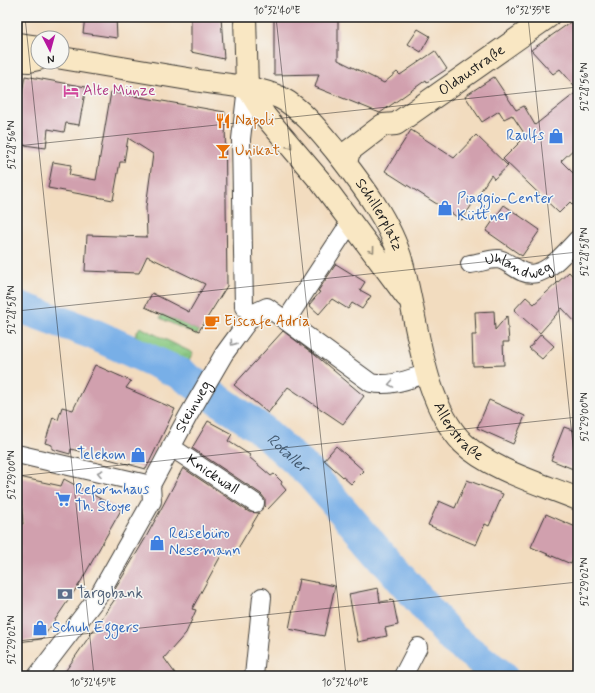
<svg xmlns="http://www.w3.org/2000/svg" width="595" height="693" font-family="Mynerve,sans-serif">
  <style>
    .grass { fill: url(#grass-tufts); stroke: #51724e }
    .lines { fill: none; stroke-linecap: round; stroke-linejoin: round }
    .river { stroke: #78afe7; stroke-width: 32 }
    .building { fill: #d1a0ae }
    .street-casing { stroke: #3c3934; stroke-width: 20 }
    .secondary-casing { stroke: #3c3934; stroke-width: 24 }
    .street { stroke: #fff; stroke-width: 18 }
    .secondary { stroke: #f9e7c3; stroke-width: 22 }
    .oneway { stroke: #968c78 }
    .oneway2 { stroke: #999 }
    .ticks { fill: none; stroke: #1c1c1c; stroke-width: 1; stroke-opacity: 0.45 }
    .labels { text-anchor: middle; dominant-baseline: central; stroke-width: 3; stroke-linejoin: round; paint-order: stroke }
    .street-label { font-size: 15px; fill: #1c1c1c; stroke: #f6f6f2 }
    .hotel-label { font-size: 15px; fill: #b23c85; stroke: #f6f6f2; text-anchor: start }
    .food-label { font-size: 15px; fill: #c56008; stroke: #f6f6f2; text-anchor: start }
    .shop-label { font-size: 15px; fill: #366cbe; stroke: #f6f6f2; text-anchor: start }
    .service-label { font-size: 15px; fill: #4e5e75; stroke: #f6f6f2; text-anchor: start }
    .water-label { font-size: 16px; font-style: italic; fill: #41576d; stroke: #f6f6f2 }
    .neatline { fill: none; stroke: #1c1c1c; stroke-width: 1.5 }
    .ticks-label { font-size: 10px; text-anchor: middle; fill: #1c1c1c }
  </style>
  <defs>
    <pattern id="grass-tufts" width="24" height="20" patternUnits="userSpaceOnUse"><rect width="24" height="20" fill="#86c77f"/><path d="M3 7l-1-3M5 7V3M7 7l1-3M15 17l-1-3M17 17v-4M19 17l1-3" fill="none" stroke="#73aa6d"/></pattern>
  </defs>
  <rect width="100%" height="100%" fill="#f6f6f2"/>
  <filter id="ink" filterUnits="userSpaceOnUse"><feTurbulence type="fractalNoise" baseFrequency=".025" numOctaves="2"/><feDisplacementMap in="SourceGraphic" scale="8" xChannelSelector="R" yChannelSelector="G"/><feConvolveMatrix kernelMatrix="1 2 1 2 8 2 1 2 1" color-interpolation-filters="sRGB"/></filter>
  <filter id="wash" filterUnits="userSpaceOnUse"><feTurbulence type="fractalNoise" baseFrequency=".012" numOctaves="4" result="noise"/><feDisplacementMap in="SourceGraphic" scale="16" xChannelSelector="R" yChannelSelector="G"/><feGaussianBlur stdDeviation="0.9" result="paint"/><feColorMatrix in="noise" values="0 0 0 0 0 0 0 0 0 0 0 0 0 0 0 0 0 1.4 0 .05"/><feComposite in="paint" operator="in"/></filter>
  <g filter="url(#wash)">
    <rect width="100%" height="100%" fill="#f2dcbf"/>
    <path class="grass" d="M17 291 60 306 186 365 262 412 314 460 451 618 519 676H474L427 631 350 541 300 474 227 414 173 381 86 340 17 316Z
      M162 314 199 331 197 335 160 318Z
      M140 327 193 353 187 365 133 339Z"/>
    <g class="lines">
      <path class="river" id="s1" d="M17 306 91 333 181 374 261 429 311 474 453 639 502 676"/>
    </g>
    <g id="blocks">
      <path class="building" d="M85 17H116L117 38 83 33Z
        M191 17H221L224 59 191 52Z
        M274 17H338V60L384 83 397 72 400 75 435 51 447 69 427 82 426 80 380 113 315 87 319 74 274 75Z
        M578 17V90L560 69 553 74 531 50Z
        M418 29 430 36 421 52 408 44Z
        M25 76 86 87 79 125 66 123 64 132 48 129 46 148 17 144V121Z
        M494 77 516 110 524 106 535 125 578 91V145L561 161 578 178V210L570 202 559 213 503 159 526 136 512 115 504 119 499 111 482 122 465 96Z
        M111 92 225 112 227 286 199 331 145 307 152 293 189 312 205 284 147 256 139 273 85 271 87 235 147 237 146 207 153 154 128 138 124 162H120L113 200 48 188 53 162 71 165 69 175 96 180Z
        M411 130 454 158 476 135 508 166 494 179 491 175 462 220 385 171Z
        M504 205 540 230 522 256 486 231Z
        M336 264 365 282 360 290 371 296 362 309 352 303 348 309 332 299 319 314 309 305 320 292 318 291Z
        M569 272 578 282V325L562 308 540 333 514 310 526 297 534 304Z
        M494 311 495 330 507 316 509 342H503L504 365 473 366 472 335H476L475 312Z
        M283 331 315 355 364 396 343 424 288 387 268 413 234 385Z
        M541 334 554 346 542 359 529 348Z
        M95 365 131 381 126 388 175 409 146 469 71 449 70 454 52 449V445L45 443 53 417 58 420 62 407 73 410Z
        M489 400 525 416 513 444 477 428Z
        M208 421 232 434 228 441 250 455 249 457 271 476 274 474 282 482 281 484 286 490 268 509 265 506V499L261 494 192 448Z
        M564 427 578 432V471L551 460Z
        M336 446 364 471 351 484 324 460Z
        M183 468 249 512 259 513 234 555 224 550 192 609 196 610 186 633 164 658 177 676H62L115 599 111 596 145 539Z
        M19 477 61 486 64 479 121 510 80 583 42 639 17 642V524H23Z
        M467 480 503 494 489 526 485 524 476 545 428 525 439 501 455 508Z
        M546 514 578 528V548L571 564 531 547Z
        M299 579 335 586 324 636 289 629Z
        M378 588 380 602 393 600 398 625 385 628 387 636 358 642 349 594Z"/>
    </g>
  </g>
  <g filter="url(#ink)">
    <use href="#blocks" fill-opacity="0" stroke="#3c3934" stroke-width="1"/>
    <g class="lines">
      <g class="street-casing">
        <g id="street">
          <path id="s2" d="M470 264C479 263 489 259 498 259 506 260 515 269 523 272 544 281 565 252 578 239"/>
          <path d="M244 307 241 139 247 87"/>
          <path d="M289 316 344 232 353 225"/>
          <path id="s3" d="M171 447 255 503"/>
          <path d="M17 454 151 485"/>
          <path id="s4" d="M37 676 99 595 152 501 151 485 188 416 224 354 254 313 267 307 371 383C391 387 409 379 428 373"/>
          <path d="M254 676 262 597"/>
          <path d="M403 676 418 647"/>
        </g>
      </g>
      <g class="secondary-casing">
        <g id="secondary">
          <path d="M245 17 247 87"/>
          <path d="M17 44 38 47"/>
          <path id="s5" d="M62 58C108 66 154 73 200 81 227 85 255 86 281 98 302 109 320 132 335 150 361 183 391 222 402 263 418 319 421 400 463 443 489 469 544 485 578 499"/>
          <path d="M17 60 29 61 38 59"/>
          <path d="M247 87 265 116 321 182 406 296"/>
          <path id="s6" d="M346 163 349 151 383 125 396 124 548 17"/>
        </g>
      </g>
      <use href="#street" class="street"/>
      <use href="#secondary" class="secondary"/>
    </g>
    <defs><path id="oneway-chevron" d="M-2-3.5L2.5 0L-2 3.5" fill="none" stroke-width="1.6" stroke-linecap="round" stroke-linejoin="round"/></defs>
    <g class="oneway">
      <use href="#oneway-chevron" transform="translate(290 146) rotate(49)"/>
      <use href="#oneway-chevron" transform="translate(372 250) rotate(53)"/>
    </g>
    <g class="oneway2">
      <use href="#oneway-chevron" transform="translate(233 343) rotate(125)"/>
      <use href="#oneway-chevron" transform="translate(391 384) rotate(170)"/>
      <use href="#oneway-chevron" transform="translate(100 473) rotate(-167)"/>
    </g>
  </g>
  <path class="ticks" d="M25 17 94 676M276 17 346 676M528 17 578 493M17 146 578 87M17 311 578 252M17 476 578 417M17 641 578 582"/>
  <defs>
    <g id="hotel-bare" transform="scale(1.2)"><path d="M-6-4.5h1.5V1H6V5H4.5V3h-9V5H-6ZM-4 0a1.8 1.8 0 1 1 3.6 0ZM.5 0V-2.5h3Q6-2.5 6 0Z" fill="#d1479c" stroke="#f6f6f2" stroke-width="2.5" paint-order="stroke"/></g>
    <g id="restaurant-bare" transform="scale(1.2)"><path d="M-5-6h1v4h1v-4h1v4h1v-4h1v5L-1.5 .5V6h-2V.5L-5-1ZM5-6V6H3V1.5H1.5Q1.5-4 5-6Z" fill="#e8710a" stroke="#f6f6f2" stroke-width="2.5" paint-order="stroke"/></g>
    <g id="shop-bare" transform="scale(1.2)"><path d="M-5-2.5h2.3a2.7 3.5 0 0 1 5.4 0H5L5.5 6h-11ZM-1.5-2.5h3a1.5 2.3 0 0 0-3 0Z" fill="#3f7fe0" stroke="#f6f6f2" stroke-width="2.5" paint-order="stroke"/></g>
    <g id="bar-bare" transform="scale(1.2)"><path d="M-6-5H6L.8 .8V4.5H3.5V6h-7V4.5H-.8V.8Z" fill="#e8710a" stroke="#f6f6f2" stroke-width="2.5" paint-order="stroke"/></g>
    <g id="cafe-bare" transform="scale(1.2)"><path d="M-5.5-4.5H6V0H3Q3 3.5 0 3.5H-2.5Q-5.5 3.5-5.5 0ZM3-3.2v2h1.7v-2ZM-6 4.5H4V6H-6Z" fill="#e8710a" stroke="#f6f6f2" stroke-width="2.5" paint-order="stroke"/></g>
    <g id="supermarket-bare" transform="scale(1.2)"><path d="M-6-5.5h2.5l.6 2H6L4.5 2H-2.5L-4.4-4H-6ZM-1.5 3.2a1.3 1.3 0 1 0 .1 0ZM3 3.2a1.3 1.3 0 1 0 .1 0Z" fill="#3f7fe0" stroke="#f6f6f2" stroke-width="2.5" paint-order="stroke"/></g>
    <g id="bank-bare" transform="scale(1.2)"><path d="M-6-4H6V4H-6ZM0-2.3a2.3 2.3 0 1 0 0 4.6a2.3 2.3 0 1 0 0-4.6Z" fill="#5c6f8a" stroke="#f6f6f2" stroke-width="2.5" paint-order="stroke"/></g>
  </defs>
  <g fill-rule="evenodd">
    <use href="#hotel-bare" x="71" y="91"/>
    <use href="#restaurant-bare" x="223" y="121"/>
    <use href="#shop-bare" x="556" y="136"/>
    <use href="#bar-bare" x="223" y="151"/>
    <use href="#shop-bare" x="445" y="208"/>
    <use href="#cafe-bare" x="212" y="322"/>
    <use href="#shop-bare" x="138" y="455"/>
    <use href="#supermarket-bare" x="63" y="499"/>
    <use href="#shop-bare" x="157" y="543"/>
    <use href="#bank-bare" x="65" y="594"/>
    <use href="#shop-bare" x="40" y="628"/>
  </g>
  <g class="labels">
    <g class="street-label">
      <text stroke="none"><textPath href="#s6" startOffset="161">Oldaustraße</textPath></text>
      <text stroke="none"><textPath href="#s5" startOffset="377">Schillerplatz</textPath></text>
      <text stroke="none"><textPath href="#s2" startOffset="51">Uhlandweg</textPath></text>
      <text stroke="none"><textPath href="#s4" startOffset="315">Steinweg</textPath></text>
      <text stroke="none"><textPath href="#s5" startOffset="611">Allerstraße</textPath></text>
      <text stroke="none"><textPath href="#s3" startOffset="50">Knickwall</textPath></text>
    </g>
    <g class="hotel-label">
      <text x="83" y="91">Alte Münze</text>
    </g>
    <g class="food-label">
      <text x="235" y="121">Napoli</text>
      <text x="235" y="151">Unikat</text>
      <text x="224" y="322">Eiscafe Adria</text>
    </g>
    <g class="shop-label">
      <text x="544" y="136" text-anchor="end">Raulfs</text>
      <text x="457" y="199">Piaggio-Center<tspan x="457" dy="17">Küttner</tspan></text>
      <text x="126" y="455" text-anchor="end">Telekom</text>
      <text x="75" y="490">Reformhaus<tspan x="75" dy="17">Th. Stoye</tspan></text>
      <text x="169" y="534">Reisebüro<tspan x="169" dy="17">Nesemann</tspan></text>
      <text x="52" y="628">Schuh Eggers</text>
    </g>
    <g class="service-label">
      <text x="77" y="594">Targobank</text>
    </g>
    <g class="water-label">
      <text stroke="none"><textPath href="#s1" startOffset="311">Rotaller</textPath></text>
    </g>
  </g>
  <rect width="595" height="693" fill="none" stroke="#f6f6f2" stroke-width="44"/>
  <g transform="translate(50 50) rotate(174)"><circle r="19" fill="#f6f6f2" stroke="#9f9f9c"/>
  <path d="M0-3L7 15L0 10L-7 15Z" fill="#b5179e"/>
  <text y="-6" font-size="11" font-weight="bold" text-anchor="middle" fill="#1c1c1c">N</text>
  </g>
  <rect x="22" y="22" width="551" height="649" class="neatline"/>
  <g class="ticks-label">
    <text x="277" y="14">10°32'40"E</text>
    <text x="528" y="14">10°32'35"E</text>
    <text transform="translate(584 87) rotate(-90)" y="4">52°28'56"N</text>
    <text transform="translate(11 145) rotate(-90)" y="4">52°28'56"N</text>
    <text transform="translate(584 252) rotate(-90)" y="4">52°28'58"N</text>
    <text transform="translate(11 310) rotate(-90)" y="4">52°28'58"N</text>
    <text transform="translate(584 417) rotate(-90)" y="4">52°29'00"N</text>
    <text transform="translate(11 475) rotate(-90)" y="4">52°29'00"N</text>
    <text transform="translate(584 582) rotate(-90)" y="4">52°29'02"N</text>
    <text transform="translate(11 640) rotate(-90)" y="4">52°29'02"N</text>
    <text x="93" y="686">10°32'45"E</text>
    <text x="345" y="686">10°32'40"E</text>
  </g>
</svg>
